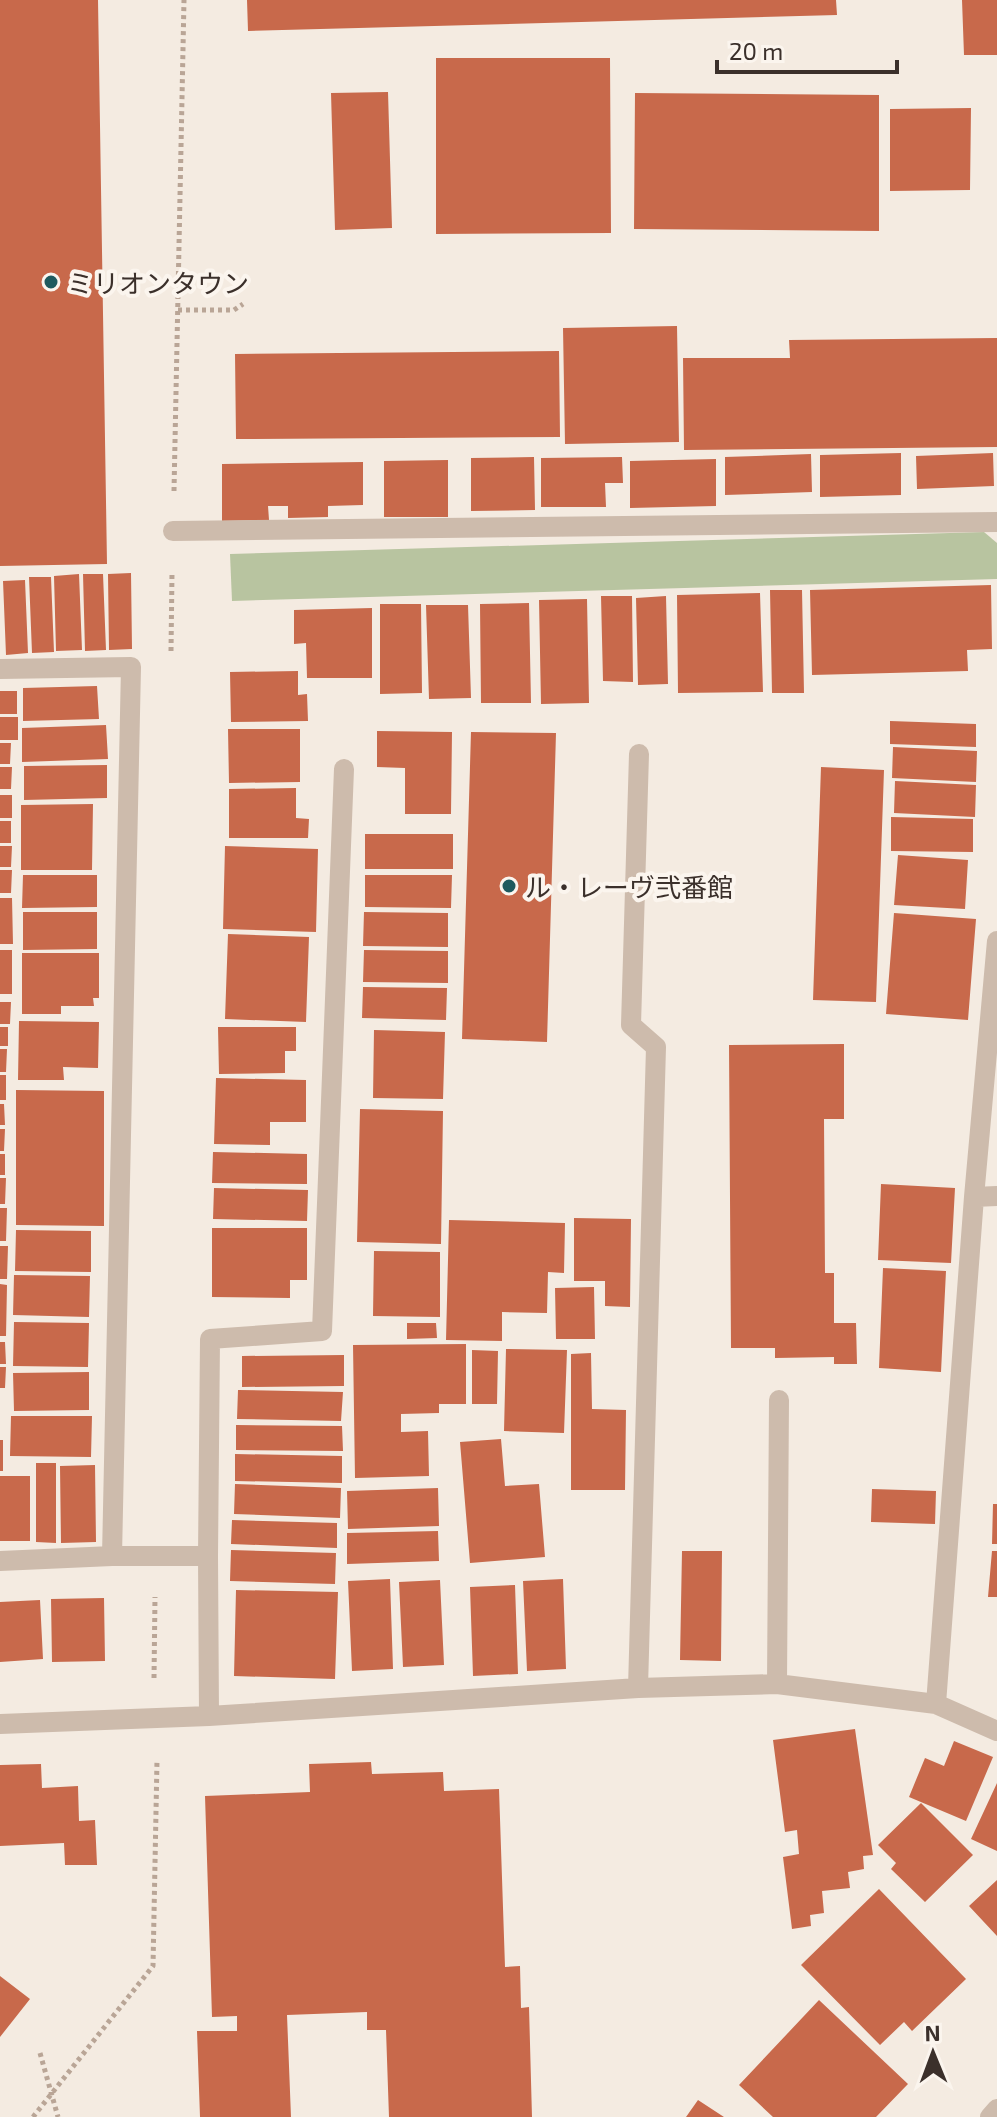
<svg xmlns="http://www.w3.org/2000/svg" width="997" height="2117" font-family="'Exo 2','Noto Sans JP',sans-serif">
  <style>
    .green { fill: #b8c4a0 }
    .building { fill: #c8694b }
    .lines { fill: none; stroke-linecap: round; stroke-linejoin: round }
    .path { stroke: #b9a596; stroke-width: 5; stroke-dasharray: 4 4; stroke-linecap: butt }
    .minor { stroke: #cdbbac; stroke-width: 20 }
    .poi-dot { fill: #1f5a5e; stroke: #fbf5ee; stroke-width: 3 }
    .labels { text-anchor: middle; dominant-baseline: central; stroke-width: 8; stroke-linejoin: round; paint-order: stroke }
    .poi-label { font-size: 26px; fill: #3b302b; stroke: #fbf5ee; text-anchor: start }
  </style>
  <rect width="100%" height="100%" fill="#f4ebe1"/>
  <path class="green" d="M984 532 997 543V579L232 601 230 554Z"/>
  <path class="building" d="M0 0H98L107 564 0 566Z
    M247 0H836L837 15 248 31Z
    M962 0H997V55H964Z
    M436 58H610L611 233 436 234Z
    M388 92 392 228 335 230 331 93Z
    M635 93 879 95V231L634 229Z
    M971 108 970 190 890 191V109Z
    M677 326 679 442 565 444 563 328Z
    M997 338V447L684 450 683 358H790L789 340Z
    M559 351 560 437 236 439 235 354Z
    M901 453V495L820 497V455Z
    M993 453 994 486 917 489 916 456Z
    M811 454 812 492 725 495V457Z
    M534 457 535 510 471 511V458Z
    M622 457 623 483H605L606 507H541V458Z
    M716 459V506L630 508V461Z
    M448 460V517H384V461Z
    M363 462V505L328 506V517L288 518V506H268L269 520 222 521V464Z
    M131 573 132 649 109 650 108 574Z
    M79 574 82 650 56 651 54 576Z
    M83 574H103L106 650 85 651Z
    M29 577H51L54 652 32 653Z
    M25 580 28 653 6 655 3 581Z
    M991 585 992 649 967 650 968 671 812 675 810 590Z
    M770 590H802L804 693H772Z
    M760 593 763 692 678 693 677 595Z
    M601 596H632L633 682 603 681Z
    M666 596 668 684 638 685 636 598Z
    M587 599 589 703 541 704 539 600Z
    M529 603 531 703H481L480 604Z
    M380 604H421L422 693 380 694Z
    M426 605H468L471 698 429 699Z
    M372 608V678H307L306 643 294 644V610Z
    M298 671V695L307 694 308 721 231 722 230 672Z
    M97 686 99 719 23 721V688Z
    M0 691H17V714H0Z
    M0 717H18V740H0Z
    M890 721 976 724V747L890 744Z
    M106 725 108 759 22 762V728Z
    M228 729H300V782L229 783Z
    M377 731 452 732 451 814H405V768L377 767Z
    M471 732 556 733 547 1042 462 1039Z
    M0 743H11L10 764H0Z
    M893 747 977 751 976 782 892 778Z
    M107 765V798L24 800V766Z
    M0 767H12L11 789H0Z
    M821 767 884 770 876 1002 813 1000Z
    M895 781 976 785 975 817 894 813Z
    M296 788V818L309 819 308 838H229V789Z
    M0 795H12V818H0Z
    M93 804 92 870H21V805Z
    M891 817 973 819V852L891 851Z
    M0 821H11V843H0Z
    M365 834H453V869H365Z
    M0 846H12L11 867H0Z
    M225 846 318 849 316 932 223 929Z
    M898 855 968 860 965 909 894 905Z
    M0 870H12L11 893H0Z
    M23 875H97V907L22 908Z
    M365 875H452L451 908 365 907Z
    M0 898H12L13 944H0Z
    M23 912H97V949L23 950Z
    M364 912 448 913V947L363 946Z
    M894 913 976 919 968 1020 886 1014Z
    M228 934 309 937 306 1022 225 1019Z
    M0 950H12V994H0Z
    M364 950 448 951V983L363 982Z
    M22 953H99V998H93L94 1006H61V1014H22Z
    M363 987 447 988 446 1020 362 1018Z
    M0 1002H11L10 1024H0Z
    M19 1021 99 1022 98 1068 63 1067 64 1080H18Z
    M0 1027H8V1046H0Z
    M218 1027H296V1051H285V1073L219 1074Z
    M374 1030 445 1032 443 1099 373 1098Z
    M844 1044V1119H824L825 1273H834V1323H856L857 1364H834V1357L775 1358V1348H731L729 1045Z
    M0 1049H7L6 1072H0Z
    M0 1075H6V1100H0Z
    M216 1078 306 1080V1122H270V1145L214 1144Z
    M16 1090 104 1091V1226L16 1225Z
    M0 1104H4L5 1125H0Z
    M360 1109 443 1111 441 1244 357 1242Z
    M0 1129H5L4 1151H0Z
    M213 1152 307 1154V1184L212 1183Z
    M0 1154H5V1175H0Z
    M0 1178H6L5 1204H0Z
    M881 1184 955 1188 951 1263 878 1260Z
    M214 1188 308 1190 307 1221 213 1219Z
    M0 1208H7L6 1241H0Z
    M574 1218 631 1219 630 1307 605 1306V1281H574Z
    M449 1220 565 1223 564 1273 548 1272 547 1313 502 1312V1341L446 1340Z
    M212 1228H307V1280H290V1298L212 1297Z
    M16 1230 91 1231V1272L15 1271Z
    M0 1246H8L7 1279H0Z
    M374 1251 440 1252V1317L373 1316Z
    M883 1268 946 1271 941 1372 879 1368Z
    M14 1275 90 1276 89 1317 13 1315Z
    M0 1284 7 1285 6 1336H0Z
    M594 1287 595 1339H556L555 1288Z
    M14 1322 89 1323 88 1367 13 1366Z
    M407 1323H436L437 1338 407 1339Z
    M0 1342H5L6 1364H0Z
    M466 1344V1404H439V1413L401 1414V1432L428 1431 429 1476 355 1478 353 1345Z
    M506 1349 567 1350 564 1433 504 1431Z
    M472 1350 498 1351 497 1404H472Z
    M591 1353 592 1409 626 1410 625 1490H571V1354Z
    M344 1355V1386L242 1387V1356Z
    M0 1367H6L5 1388H0Z
    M89 1372V1410L14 1411 13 1373Z
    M238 1390 343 1392 341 1421 237 1419Z
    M11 1416H92L91 1457 10 1456Z
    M236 1425 342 1426 343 1451 236 1450Z
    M501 1439 505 1486 539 1484 545 1557 470 1563 460 1442Z
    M0 1440H3V1471H0Z
    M235 1454 342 1456V1483L235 1481Z
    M36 1463H56V1543L36 1542Z
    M95 1465 96 1542 61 1543 60 1466Z
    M0 1476H30V1541H0Z
    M235 1484 341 1488 340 1518 234 1514Z
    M438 1488 439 1526 348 1529 347 1491Z
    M872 1489 936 1491 935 1524 871 1522Z
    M993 1504H997V1544H992Z
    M232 1520 337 1523V1548L231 1544Z
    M438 1531 439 1561 347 1564V1533Z
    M231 1550 336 1553 335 1584 230 1581Z
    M682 1551H722L721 1661 680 1660Z
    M992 1551H997V1597H988Z
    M390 1579 393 1669 352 1671 348 1581Z
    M563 1579 566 1669 527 1671 523 1581Z
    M440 1580 444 1665 403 1667 399 1582Z
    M515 1585 518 1674 473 1676 470 1587Z
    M236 1590 338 1592 335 1679 234 1676Z
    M104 1598 105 1661 52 1662 51 1599Z
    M40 1600 43 1659 0 1662V1602Z
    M855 1729 873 1855 863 1856 864 1869 848 1872 850 1888 822 1891 824 1913 810 1915 811 1926 792 1929 783 1857 799 1854 797 1830 785 1832 773 1740Z
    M954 1741 993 1757 966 1821 909 1797 925 1758 944 1766Z
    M371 1762 372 1774 443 1772 444 1791 499 1789 505 1967 520 1966 521 2008 529 2007 532 2117H389L386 2030H367V2012L287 2015 291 2117H200L197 2031H237V2016L212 2017 205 1796 310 1792 309 1764Z
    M41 1764 42 1788 78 1786 79 1821 95 1820 97 1865H65L64 1843 0 1846V1765Z
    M997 1783V1851L971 1839Z
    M921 1803 973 1855 925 1902 891 1869 896 1863 878 1845Z
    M997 1880V1936L969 1906Z
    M879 1889 966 1979 912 2031 904 2022 880 2045 801 1965Z
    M0 1976 30 1999 0 2037Z
    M819 2000 908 2084 876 2117H773L739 2085Z
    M698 2100 724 2117H686Z"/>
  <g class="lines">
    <path class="path" d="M178 310H234L243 304
      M174 491 184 0
      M171 651 172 573
      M154 1678 155 1597
      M40 2053 58 2117
      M33 2117 153 1966 157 1760"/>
    <path class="minor" d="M173 531 997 522
      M0 669 131 667 112 1556
      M974 1197 997 1196
      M0 1561 112 1556H208
      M777 1684 779 1400
      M638 1688 656 1047 631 1025 639 754
      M936 1704 974 1197 997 941
      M209 1716 208 1556 210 1339 322 1331 344 769
      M0 1724 209 1716 638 1688 777 1684 936 1704 997 1731
      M990 2117 997 2109"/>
  </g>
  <g class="poi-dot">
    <circle cx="51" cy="282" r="8"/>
    <circle cx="509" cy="886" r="8"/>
  </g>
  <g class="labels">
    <g class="poi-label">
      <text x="67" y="282">ミリオンタウン</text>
      <text x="525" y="886">ル・レーヴ弐番館</text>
    </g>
  </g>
  <g transform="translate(933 2053) rotate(359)" stroke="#fbf5ee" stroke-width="6" paint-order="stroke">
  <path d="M0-6L14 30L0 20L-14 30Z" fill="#3b302b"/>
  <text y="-12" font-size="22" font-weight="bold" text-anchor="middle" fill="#3b302b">N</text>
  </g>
  <path d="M717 60v12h180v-12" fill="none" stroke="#3b302b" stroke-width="4"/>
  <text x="729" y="60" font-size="24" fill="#3b302b" stroke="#fbf5ee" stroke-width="6" paint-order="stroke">20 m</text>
</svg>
